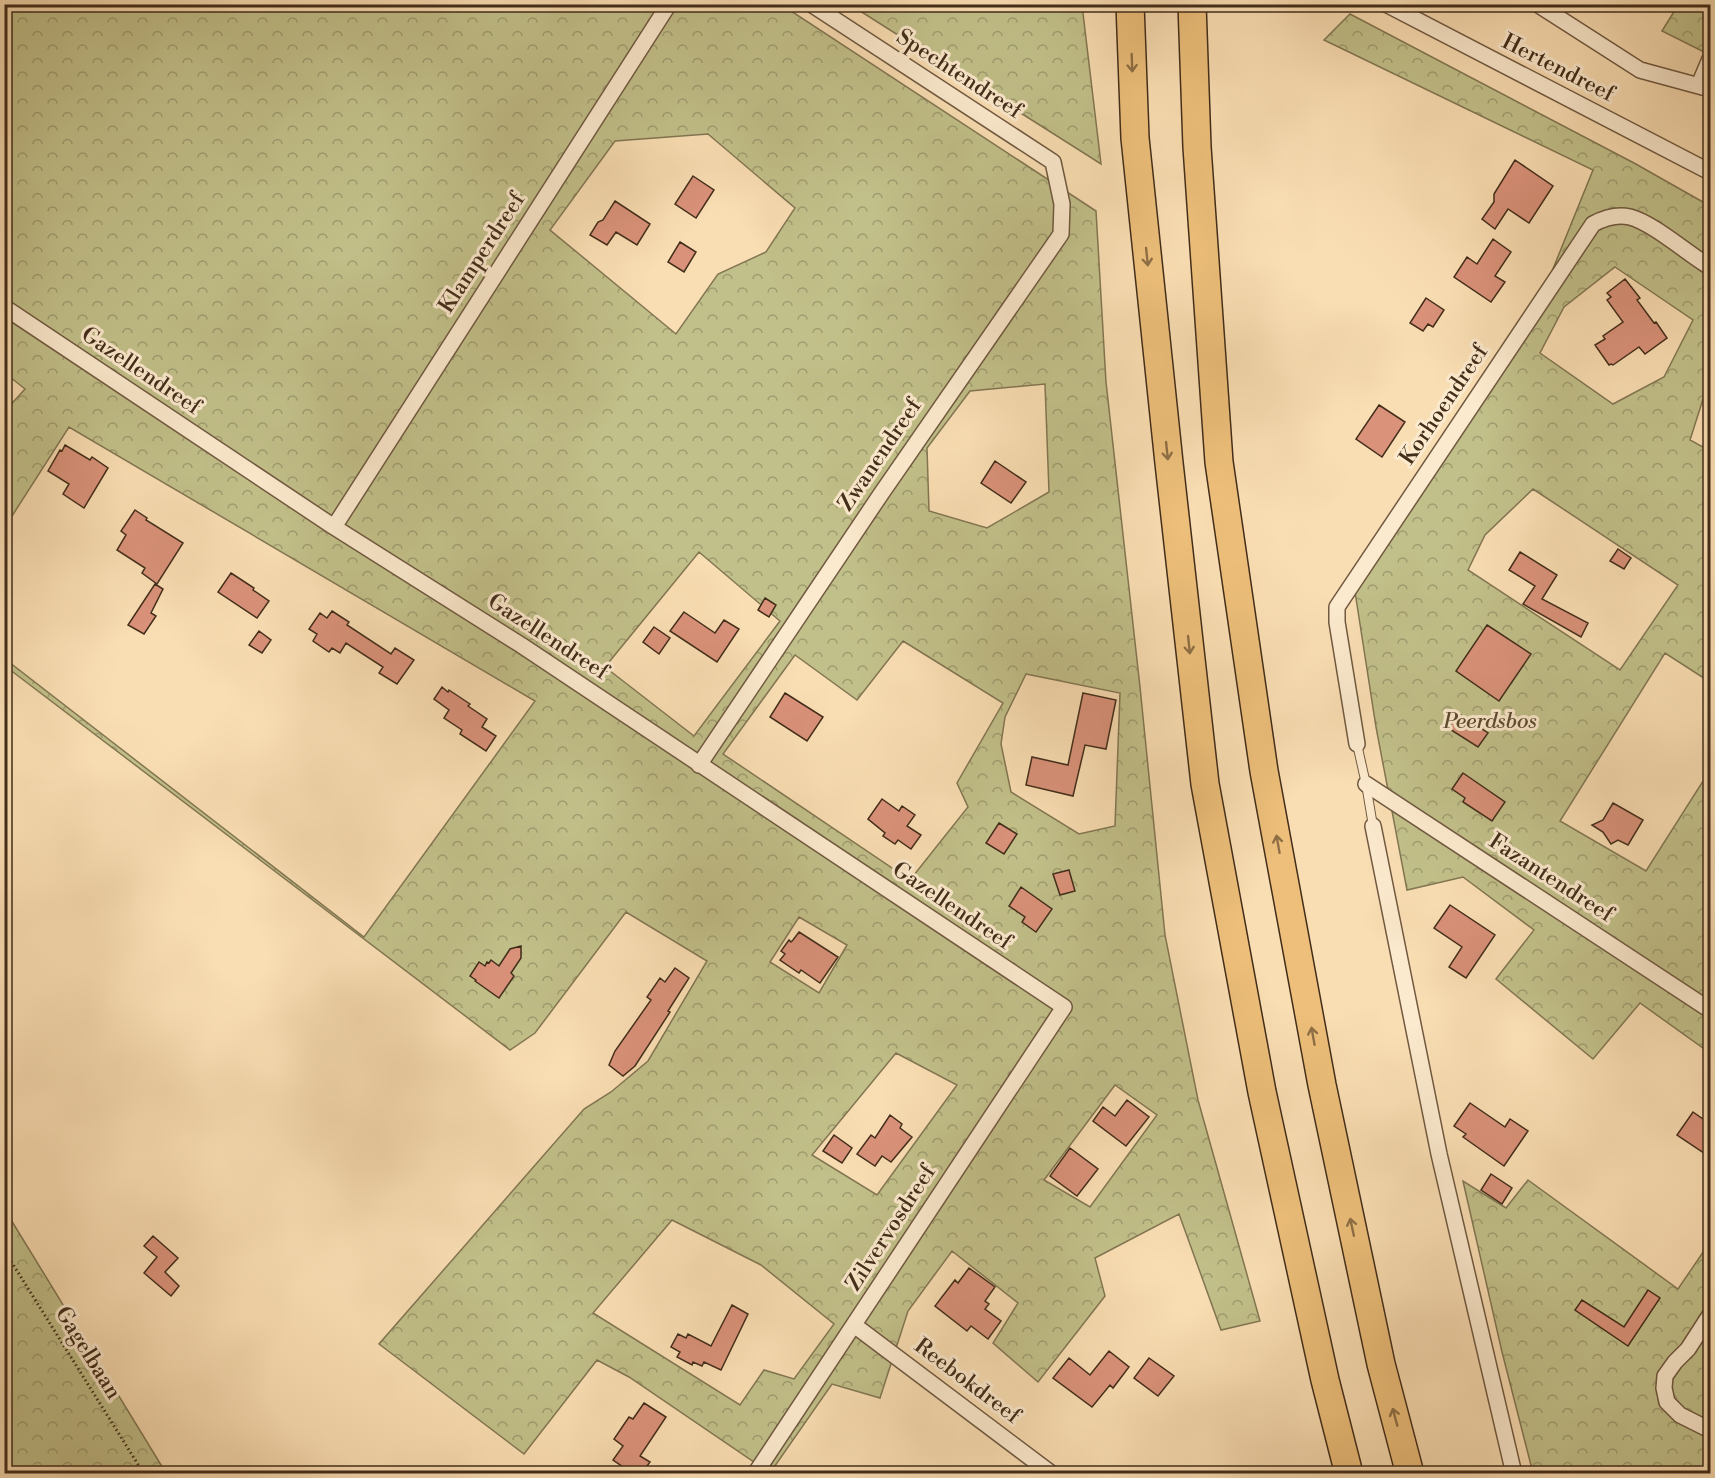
<svg xmlns="http://www.w3.org/2000/svg" width="1715" height="1478" font-family="'Libre Bodoni',serif">
  <style>
    .forest { fill: url(#forest-crowns); stroke: #827652; stroke-width: 1.5; fill-rule: evenodd }
    .building { fill: #da927a; stroke: #422d1a; stroke-width: 1.5 }
    .lines { fill: none; stroke-linecap: round; stroke-linejoin: round }
    .service-casing { stroke: #705940; stroke-width: 10 }
    .minor-casing { stroke: #705940; stroke-width: 18 }
    .motorway-casing { stroke: #422d1a; stroke-width: 30 }
    .path { stroke: #422d1a; stroke-width: 3; stroke-dasharray: 1.5 3; stroke-linecap: butt }
    .service { stroke: #fceace; stroke-width: 8 }
    .minor { stroke: #fceace; stroke-width: 15 }
    .motorway { stroke: #edbf7a; stroke-width: 27 }
    .oneway { stroke: #8f6f45 }
    .labels { text-anchor: middle; dominant-baseline: central; stroke-width: 6; stroke-linejoin: round; paint-order: stroke }
    .street-label { font-size: 22px; fill: #422d1a; stroke: #fceace }
    .park-label { font-size: 22px; font-style: italic; fill: #5c4a30; stroke: #fceace }
  </style>
  <defs>
    <pattern id="forest-crowns" width="20" height="18" patternUnits="userSpaceOnUse" patternTransform="scale(1.5)"><rect width="20" height="18" fill="#c2c08a"/><path d="M2 6a3 3 0 1 1 6 0M12 15a3 3 0 1 1 6 0" fill="none" stroke="#9f9c70"/></pattern>
  </defs>
  <rect width="100%" height="100%" fill="#fadeb3"/>
  <filter id="stains"><feTurbulence type="fractalNoise" baseFrequency=".00333" numOctaves="4"/><feColorMatrix values="0 0 0 0 .2 0 0 0 0 .09 0 0 0 0 .02 0 0 0 .5 -.17"/></filter>
  <radialGradient id="worn" r=".72"><stop offset=".6" stop-color="#630" stop-opacity="0"/><stop offset="1" stop-color="#630" stop-opacity=".3"/></radialGradient>
  <path class="forest" d="M5 5H782L1096 211 1106 382 1140 687 1165 935 1198 1100 1260 1321 1221 1330 1179 1214 1095 1258 1105 1296 1038 1382 993 1343 1018 1303 952 1251 908 1311 880 1398 832 1384 770 1473 629 1377 597 1360 524 1454 379 1344 584 1109 611 1092 648 1061 707 961 626 912 535 1033 510 1050 5 666V659L364 937 535 701 69 427 5 527V411L25 389 5 373ZM708 134 795 208 766 252 718 274 676 334 550 230 615 141ZM1045 384 1049 492 987 528 929 511 927 448 970 391ZM699 552 780 621 694 736 605 667ZM903 641 1003 703 957 783 968 807 910 880 723 754 795 655 857 700ZM1026 674 1120 693 1115 826 1079 834 1011 792 1001 744 1005 717ZM799 917 847 945 819 993 770 962ZM896 1053 957 1085 877 1195 812 1155ZM1115 1085 1157 1115 1090 1207 1044 1180ZM672 1220 761 1265 834 1324 794 1379 764 1370 740 1405 593 1313Z
    M857 5H1082L1101 164 857 9Z
    M1678 5H1710V55L1662 31Z
    M1350 14 1634 163 1710 206V387L1704 396 1690 440 1710 451V682L1665 653 1560 821 1646 871 1710 770V1053L1640 1003 1593 1059 1496 979 1534 930 1463 877 1407 890 1376 727 1353 579 1544 291 1593 170 1324 40ZM1615 267 1693 320 1664 377 1613 404 1540 353 1564 307ZM1533 489 1678 585 1620 670 1468 570 1485 535Z
    M1528 1180 1678 1289 1710 1242V1473H1533L1502 1352 1463 1181 1506 1208Z
    M5 1210 166 1473H5Z"/>
  <path class="building" d="M1515 160 1553 186 1529 223 1508 209 1495 229 1482 219 1494 202V194Z
    M693 176 714 190 696 218 675 204Z
    M615 201 650 224 637 245 616 232 607 245 590 235 598 222 603 220Z
    M1493 239 1511 252 1495 276 1505 282 1491 302 1454 277 1467 257 1477 264Z
    M680 242 696 252 684 272 668 262Z
    M1625 279 1640 298 1637 300 1654 323 1656 322 1667 338 1645 354 1639 347 1613 365 1611 364 1609 365 1595 345 1605 339 1603 336 1623 322 1607 300 1611 297 1607 293Z
    M1426 298 1444 310 1433 327 1428 324 1423 331 1410 323Z
    M1379 405 1405 422 1382 457 1356 439Z
    M65 445 90 460 92 457 108 468 84 508 63 494 69 484 48 471 60 450 62 451Z
    M995 461 1026 482 1011 503 981 483Z
    M135 510 147 518 146 520 183 543 157 584 142 573 145 568 117 550 126 535 121 531Z
    M1618 549 1631 558 1624 569 1610 561Z
    M1520 552 1557 575 1542 599 1588 623 1581 637 1523 604 1535 586 1509 570Z
    M231 573 254 588 253 590 269 601 257 618 218 592Z
    M155 584 163 589 151 613 156 616 144 634 128 625Z
    M765 598 776 605 769 617 758 610Z
    M332 611 349 622 347 625 391 654 395 648 414 660 397 684 379 673 383 667 346 643 340 653 332 648 329 652 313 641 317 634 309 629 320 613 327 618Z
    M684 612 715 633 724 620 739 629 717 662 670 631Z
    M1487 625 1531 654 1499 701 1456 671Z
    M654 627 670 638 659 654 643 642Z
    M259 631 271 640 262 653 249 645Z
    M442 687 448 692 449 690 470 704 468 706 487 719 482 727 496 736 486 751 460 734 462 730 444 718 449 710 434 699Z
    M785 693 823 717 807 741 770 717Z
    M1083 693 1116 700 1106 749 1085 745 1073 796 1026 785 1032 757 1068 765Z
    M1458 713 1488 733 1478 747 1448 728Z
    M1463 773 1505 802 1492 821 1463 802 1465 798 1452 789Z
    M882 799 899 811 902 806 915 815 907 826 921 835 911 849 898 840 895 844 883 836 885 833 868 819Z
    M1613 803 1643 820 1628 845 1618 840 1611 844 1603 832 1592 825 1603 820Z
    M999 823 1017 834 1004 854 986 843Z
    M1069 870 1075 891 1060 895 1053 874Z
    M1021 887 1052 909 1036 932 1022 922 1025 917 1009 906Z
    M1450 905 1495 935 1466 978 1449 967 1462 947 1434 928Z
    M799 932 838 957 820 983 801 970 799 973 780 960 785 954 781 951 789 940 791 942 793 940Z
    M521 946V958L511 973 514 976 499 998 475 981 476 980 470 976 479 962 485 966 487 962 489 963 491 960 499 966 510 949Z
    M675 968 689 978 668 1011 670 1012 635 1066 623 1076 609 1065 615 1051 651 1000 647 997 660 978 665 982Z
    M1127 1100 1149 1117 1126 1146 1093 1121 1103 1107 1115 1116Z
    M1470 1103 1505 1127 1510 1119 1528 1131 1504 1166 1463 1137 1466 1134 1454 1126Z
    M1693 1112 1710 1124V1157L1677 1135Z
    M890 1115 902 1124 900 1128 912 1137 891 1162 882 1156 875 1166 857 1154 871 1135 875 1138Z
    M834 1135 852 1148 842 1163 823 1151Z
    M1070 1148 1098 1169 1077 1196 1050 1176Z
    M1491 1174 1512 1188 1502 1204 1481 1190Z
    M153 1236 178 1258 165 1272 179 1286 171 1296 144 1273 157 1257 144 1246Z
    M969 1268 995 1287 985 1301 989 1304 985 1309 1001 1321 988 1339 971 1326 967 1331 935 1306 955 1280 958 1283Z
    M1648 1290 1660 1298 1628 1346 1575 1310 1582 1300 1624 1327Z
    M732 1305 748 1314 721 1370 704 1362 702 1366 693 1362 692 1365 677 1357 680 1352 671 1347 678 1334 686 1338 688 1334 711 1346Z
    M1109 1351 1129 1367 1113 1388 1110 1385 1092 1407 1053 1378 1069 1358 1090 1375Z
    M1149 1358 1174 1376 1158 1396 1134 1378Z
    M644 1403 666 1417 640 1456 650 1462 642 1473H618L623 1467 613 1460 623 1446 614 1439 629 1417 633 1419Z"/>
  <g class="lines">
    <g class="service-casing">
      <path id="service" d="M1357 744 1366 784 1373 826"/>
    </g>
    <g class="minor-casing">
      <path id="minor" d="M1386 4 1710 172
        M1537 4 1640 70 1710 89
        M1699 85 1710 59
        M4 307 334 527 521 645 1064 1007 755 1474
        M334 527 669 4
        M1357 744 1337 622V607L1593 224C1604 218 1617 214 1630 217 1653 223 1688 254 1710 267
        M699 765 881 494 1061 234 1062 204 1053 162 811 4
        M1366 784 1710 1010
        M1373 826 1439 1154 1514 1474
        M1710 1315 1688 1349 1675 1362 1665 1376 1664 1388 1667 1402 1680 1415 1710 1430
        M854 1325 1052 1474"/>
    </g>
    <g class="motorway-casing">
      <path id="motorway" d="M1130 4 1135 138 1169 463 1205 784 1262 1092 1325 1380 1349 1474
        M1192 4 1197 147 1219 462 1264 771 1322 1085 1381 1364 1410 1474"/>
    </g>
    <path class="path" d="M4 1250 144 1474"/>
    <use href="#service" class="service"/>
    <use href="#minor" class="minor"/>
    <use href="#motorway" class="motorway"/>
  </g>
  <defs><path id="oneway-shaft" d="M-6 0H5M1.5-3L5.5 0L1.5 3" fill="none" stroke-width="1.6" stroke-linecap="round" stroke-linejoin="round" transform="scale(1.5)"/></defs>
  <g class="oneway">
    <use href="#oneway-shaft" transform="translate(1132 63) rotate(88)"/>
    <use href="#oneway-shaft" transform="translate(1147 257) rotate(84)"/>
    <use href="#oneway-shaft" transform="translate(1167 451) rotate(84)"/>
    <use href="#oneway-shaft" transform="translate(1189 645) rotate(84)"/>
    <use href="#oneway-shaft" transform="translate(1278 844) rotate(-100)"/>
    <use href="#oneway-shaft" transform="translate(1313 1036) rotate(-100)"/>
    <use href="#oneway-shaft" transform="translate(1352 1227) rotate(-102)"/>
    <use href="#oneway-shaft" transform="translate(1395 1417) rotate(-105)"/>
  </g>
  <g class="labels">
    <g class="street-label">
      <text transform="translate(1558 68) rotate(27)">Hertendreef</text>
      <text transform="translate(959 74) rotate(33)">Spechtendreef</text>
      <text transform="translate(482 253) rotate(-57)">Klamperdreef</text>
      <text transform="translate(141 371) rotate(34)">Gazellendreef</text>
      <text transform="translate(1444 405) rotate(-56)">Korhoendreef</text>
      <text transform="translate(880 455) rotate(-56)">Zwanendreef</text>
      <text transform="translate(548 637) rotate(33)">Gazellendreef</text>
      <text transform="translate(1551 878) rotate(33)">Fazantendreef</text>
      <text transform="translate(952 906) rotate(34)">Gazellendreef</text>
      <text transform="translate(891 1228) rotate(-57)">Zilvervosdreef</text>
      <text transform="translate(88 1353) rotate(58)">Gagelbaan</text>
      <text transform="translate(967 1381) rotate(37)">Reebokdreef</text>
    </g>
    <g class="park-label">
      <text x="1490" y="721">Peerdsbos</text>
    </g>
  </g>
  <rect width="1715" height="1478" fill="none" stroke="#fadeb3" stroke-width="24"/>
  <rect x="6" y="6" width="1703" height="1466" fill="none" stroke="#422d1a" stroke-width="3"/>
  <rect x="12" y="12" width="1691" height="1454" fill="none" stroke="#422d1a" stroke-width="1.5"/>
  <rect width="100%" height="100%" filter="url(#stains)"/>
  <rect width="100%" height="100%" fill="url(#worn)"/>
</svg>
